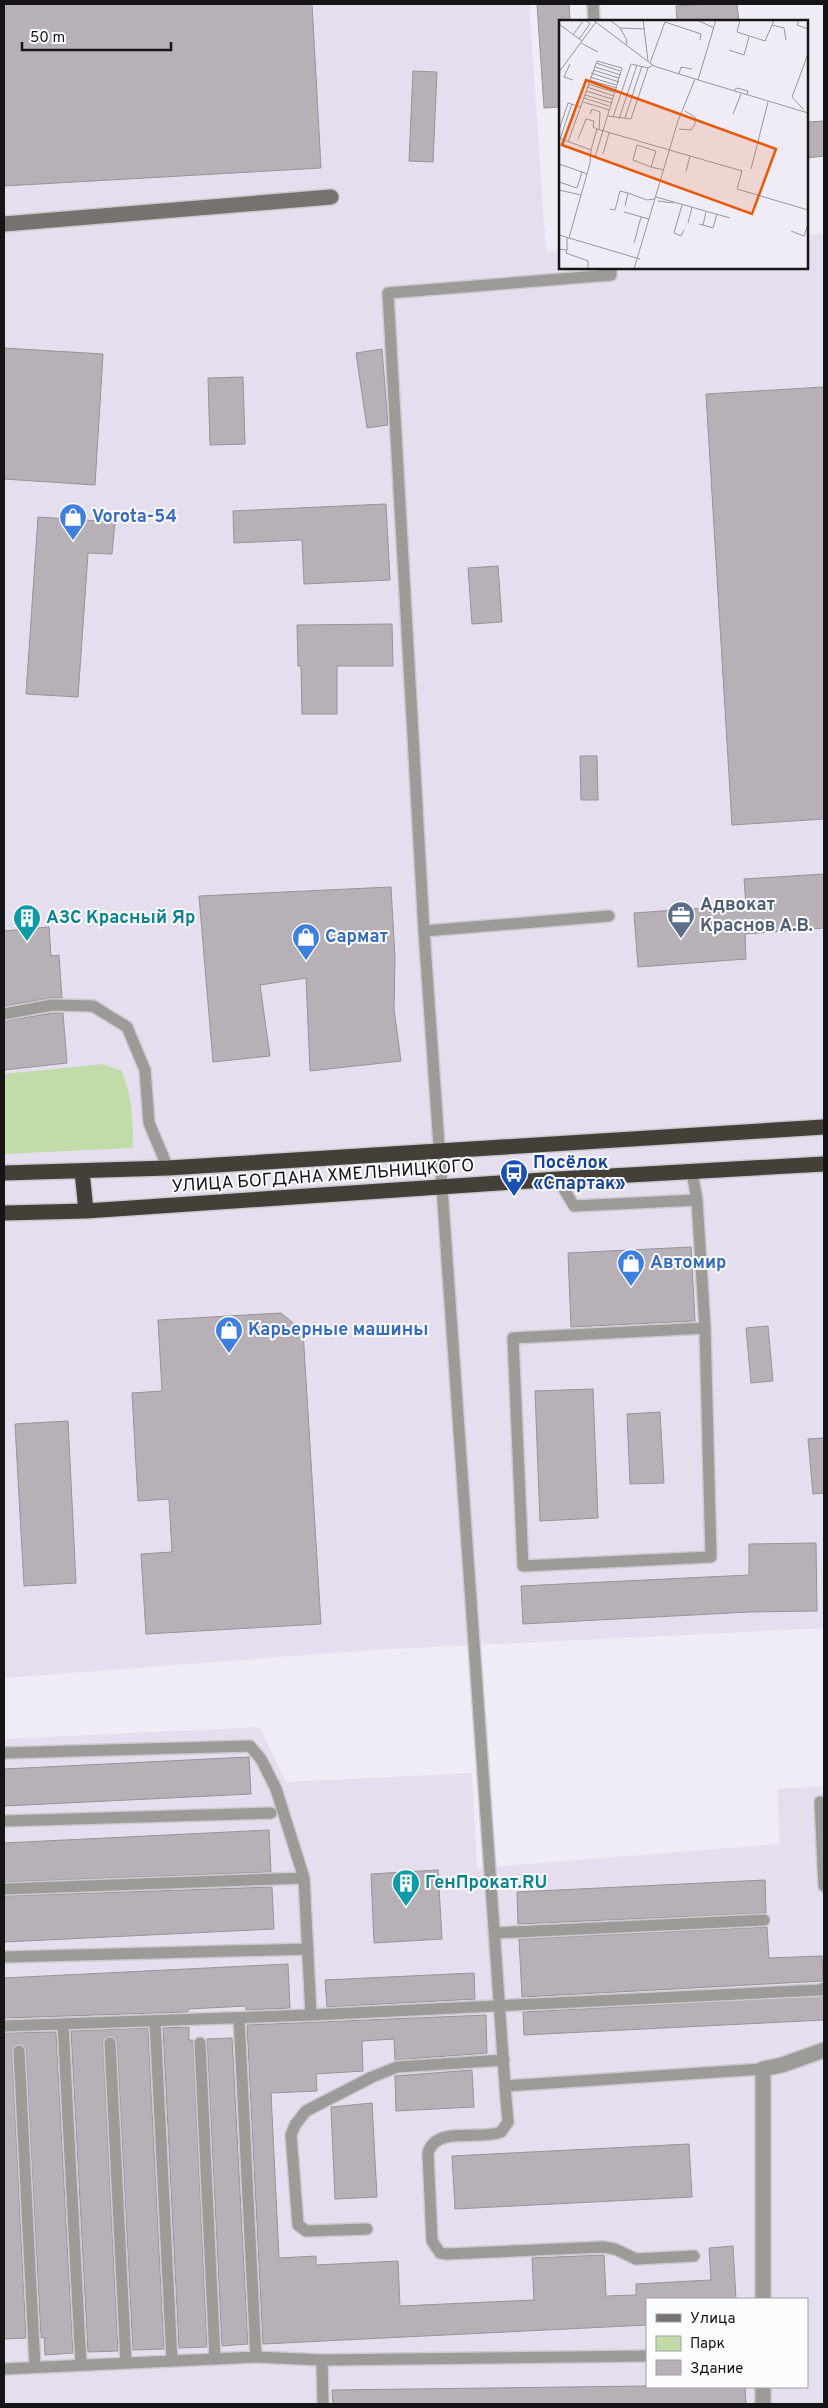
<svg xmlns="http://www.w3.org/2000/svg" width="828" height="2408" font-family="Overpass,sans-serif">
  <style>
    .built { fill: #e5deee; fill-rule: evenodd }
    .green { fill: #c2dca9 }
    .building { fill: #b7b0b7; stroke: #999299 }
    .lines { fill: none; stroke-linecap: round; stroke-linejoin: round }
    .lane-casing { stroke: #cdc9d1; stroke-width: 14 }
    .street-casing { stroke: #cdc9d1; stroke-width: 18 }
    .secondary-casing { stroke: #cdc9d1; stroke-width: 18 }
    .highway-casing { stroke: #cdc9d1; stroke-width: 18 }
    .lane { stroke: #9d9b97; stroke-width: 11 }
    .street { stroke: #9d9b97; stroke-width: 15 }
    .secondary { stroke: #76736e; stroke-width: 15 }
    .highway { stroke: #444039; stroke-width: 15 }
    .labels { text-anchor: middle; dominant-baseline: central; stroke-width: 4; stroke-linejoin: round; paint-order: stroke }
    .shop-label { font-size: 18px; font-weight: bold; fill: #366cbe; stroke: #fcfbfe; text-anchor: start }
    .service-label { font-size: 18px; font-weight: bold; fill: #4e5e75; stroke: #fcfbfe; text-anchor: start }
    .culture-label { font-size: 18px; font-weight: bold; fill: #0d838f; stroke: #fcfbfe; text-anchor: start }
    .transit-label { font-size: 18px; font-weight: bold; fill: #164399; stroke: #fcfbfe; text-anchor: start }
    .street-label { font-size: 18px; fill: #151417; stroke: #fcfbfe }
    .inset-road { fill: none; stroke: #98969c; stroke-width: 1 }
    .view { fill: #e8590c; fill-opacity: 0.15; stroke: #e8590c; stroke-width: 2.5 }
    .inset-edge { fill: none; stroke: #151417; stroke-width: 2.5 }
  </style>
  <rect width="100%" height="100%" fill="#f0ecf5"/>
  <path class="built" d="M4 4H529L546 251H560V268H807V235L824 234V1628L373 1650 4 1678Z
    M259 1727 286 1782 472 1773 477 1868 780 1844 777 1789 824 1786V2404H4V1739ZM647 2299H807V2387H647Z"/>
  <path class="green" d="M103 1064 122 1071C132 1097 133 1120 133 1148L4 1154V1074Z"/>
  <path class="building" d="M4 4H312L321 168 4 186Z
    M537 4H569L570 21H560V107L544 108Z
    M710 4H737L739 21H677L676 6Z
    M413 71 437 72 433 162 409 161Z
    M824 121V156L807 158V122Z
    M4 348 103 354 95 485 4 479Z
    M382 349 388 425 367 428 356 353Z
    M243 377 245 444 210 445 208 378Z
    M824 387V819L732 825 706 394Z
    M386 504 390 580 304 584 302 540 234 543 233 511Z
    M38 517 115 522 112 554 88 553 78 697 26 694Z
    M498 566 502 622 472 624 468 568Z
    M392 624 393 666H337V714H302L301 666H298L297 625Z
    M580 756H597L598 800H581Z
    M824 874V928L745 934 746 959 638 967 634 913 746 905 744 879Z
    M391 887 395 958 394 1009 401 1061 310 1071 306 978 260 985 270 1056 213 1062 199 896Z
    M49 927 51 956 59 955 62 998H51L4 1006V931Z
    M53 1013H63L67 1063 4 1070V1021Z
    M691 1247 695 1321 571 1327 568 1253Z
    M281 1313 303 1331 321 1624 146 1634 141 1554 172 1552 169 1499 138 1501 132 1393 162 1391 158 1320Z
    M768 1326 773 1381 751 1383 746 1328Z
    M593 1389 598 1518 540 1521 535 1391Z
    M660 1412 664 1483 630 1484 627 1414Z
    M68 1421 76 1583 24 1586 15 1424Z
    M824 1438V1493L813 1494 808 1439Z
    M816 1543 817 1611 749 1612 523 1624 521 1586 749 1575V1544Z
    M249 1757 251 1794 4 1806V1769Z
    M269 1830 271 1872 4 1882V1843Z
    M438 1870 442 1939 374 1943 371 1874Z
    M765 1880 766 1913 518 1924 517 1892Z
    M272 1887 274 1929 4 1942V1896Z
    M767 1927 769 1958 822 1956 823 1981 522 1997 519 1939Z
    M288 1964 290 2008 246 2010V2006L188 2009V2012L4 2018V1978Z
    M474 1973 475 1999 327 2007 325 1980Z
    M824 1996V2020L524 2035 523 2012Z
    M486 2015 487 2053 395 2060 394 2039 362 2041 363 2071 316 2074 317 2091 271 2093 279 2258 316 2256V2265L398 2261 400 2306 534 2300 532 2258 604 2255 606 2296 636 2295V2284L711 2280 709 2248 733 2246 736 2299H647V2325L263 2344 247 2025Z
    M189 2027V2040H193L207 2347 179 2348 163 2028Z
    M148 2028 164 2349 133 2350 117 2043 116 2039 110 2036 106 2037 103 2043 118 2351 88 2352 71 2031Z
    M56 2032 73 2353 45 2355 44 2337 41 2338 26 2051 25 2047 19 2044 15 2045 12 2051 26 2338 4 2339V2033Z
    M232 2038 248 2344 222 2346 207 2039Z
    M472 2070 474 2107 396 2111 395 2076Z
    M372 2103 377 2197 335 2199 331 2107Z
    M689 2144 692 2197 455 2209 452 2156Z
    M647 2386 745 2387 746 2404H333L332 2390Z"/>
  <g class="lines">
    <g class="lane-casing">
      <path id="lane" d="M593 4 594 21
        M611 268V275L388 293 424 931 505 2086 763 2069
        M424 931 609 916
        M4 1014 52 1005 93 1006 127 1027 145 1070 149 1123 168 1168
        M692 1172 697 1200 705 1328 711 1557 523 1566 513 1338 705 1328
        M558 1179 574 1206 697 1200
        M4 1753 250 1746 261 1759 276 1789 304 1878 311 2015
        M820 1802 824 1886
        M4 1821 271 1813
        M4 1889 304 1878
        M495 1933 764 1920
        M4 1957 308 1949
        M239 2018 256 2357
        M155 2021 172 2361
        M63 2024 81 2365
        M4 2026 311 2015 820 1990 824 1988
        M110 2043 126 2363
        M200 2043 215 2359
        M19 2051 35 2367
        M505 2086 508 2122 501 2132C479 2141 436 2125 428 2153L432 2241 440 2253 447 2254 603 2247 615 2249 636 2259 694 2256
        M367 2229 306 2231 298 2225 291 2135 295 2125 306 2111 372 2077 397 2067 504 2060
        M322 2360 323 2404
        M4 2369 256 2357 322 2360 647 2356"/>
    </g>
    <g class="street-casing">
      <path id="street" d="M763 2299V2069L782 2065 824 2050
        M763 2387V2404"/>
    </g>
    <g class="secondary-casing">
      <path id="secondary" d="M4 224 331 197"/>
    </g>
    <g class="highway-casing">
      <path id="highway" d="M82 1171 86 1211
        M4 1173 168 1168 824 1127
        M4 1213 86 1211 558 1179 824 1164"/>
    </g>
    <use href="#lane" class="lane"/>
    <use href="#street" class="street"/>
    <use href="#secondary" class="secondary"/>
    <use href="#highway" class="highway"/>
  </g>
  <defs>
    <g id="shop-pin" transform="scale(1.4375)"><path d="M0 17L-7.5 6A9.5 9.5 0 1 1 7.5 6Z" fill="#3f7fe0" stroke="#fcfbfe"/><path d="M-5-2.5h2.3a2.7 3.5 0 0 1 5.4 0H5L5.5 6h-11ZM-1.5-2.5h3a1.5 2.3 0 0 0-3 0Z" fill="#fff"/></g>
    <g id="office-pin" transform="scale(1.4375)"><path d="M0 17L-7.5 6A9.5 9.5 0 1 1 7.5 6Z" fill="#5c6f8a" stroke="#fcfbfe"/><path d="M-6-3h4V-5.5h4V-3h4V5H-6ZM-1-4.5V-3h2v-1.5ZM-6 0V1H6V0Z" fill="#fff"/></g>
    <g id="building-pin" transform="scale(1.4375)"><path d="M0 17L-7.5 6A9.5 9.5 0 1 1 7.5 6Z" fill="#0f9aa8" stroke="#fcfbfe"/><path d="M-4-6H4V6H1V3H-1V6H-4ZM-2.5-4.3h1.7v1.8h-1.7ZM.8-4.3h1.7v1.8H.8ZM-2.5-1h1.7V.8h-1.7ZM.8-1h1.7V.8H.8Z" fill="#fff"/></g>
    <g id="bus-pin" transform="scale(1.4375)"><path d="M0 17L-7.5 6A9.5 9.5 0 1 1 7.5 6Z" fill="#1a4fb4" stroke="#fcfbfe"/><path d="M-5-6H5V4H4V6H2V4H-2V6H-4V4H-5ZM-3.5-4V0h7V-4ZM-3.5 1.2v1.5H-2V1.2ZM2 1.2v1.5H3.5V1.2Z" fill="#fff"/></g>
  </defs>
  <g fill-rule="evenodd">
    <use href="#shop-pin" x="73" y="517"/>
    <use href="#office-pin" x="681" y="915"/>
    <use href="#building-pin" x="27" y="918"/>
    <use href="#shop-pin" x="306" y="937"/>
    <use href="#bus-pin" x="514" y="1173"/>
    <use href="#shop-pin" x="631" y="1263"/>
    <use href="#shop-pin" x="229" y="1330"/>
    <use href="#building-pin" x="406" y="1883"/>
  </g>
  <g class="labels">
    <g class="shop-label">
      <text x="92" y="517">Vorota-54</text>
      <text x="325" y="937">Сармат</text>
      <text x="650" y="1263">Автомир</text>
      <text x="248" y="1330">Карьерные машины</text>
    </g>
    <g class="service-label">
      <text x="700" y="905">Адвокат<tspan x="700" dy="21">Краснов А.В.</tspan></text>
    </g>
    <g class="culture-label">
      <text x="46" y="918">АЗС Красный Яр</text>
      <text x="425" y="1883">ГенПрокат.RU</text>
    </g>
    <g class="transit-label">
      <text x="533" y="1163">Посёлок<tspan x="533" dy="21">«Спартак»</tspan></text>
    </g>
    <g class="street-label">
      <text transform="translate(323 1177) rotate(-4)">УЛИЦА БОГДАНА ХМЕЛЬНИЦКОГО</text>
    </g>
  </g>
  <g transform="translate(559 20)">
    <rect width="249" height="249" fill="#f0ecf5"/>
    <path class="inset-road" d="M34 0 95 46 136 59M51 0 61 8 86 9M84 0 89 41M138 0 155 8M181 0 178 12 206 21 213 5M215 0 213 5 225 8 227 20M240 0 238 5 249 9M0 4 23 21M61 8 68 20 67 25M14 15 24 1M20 19 31 4 27 0M22 23 39 32M170 30 185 35 190 17M37 43 61 51M91 43 106 2 142 14 141 20M11 44 5 57 14 60M36 47 62 55M34 50 60 58M0 52 37 2M32 53 60 62M120 54 122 47 133 49M31 57 57 65M30 60 58 68M139 60 157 0M29 64 55 72M28 67 55 76M175 70 178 68 189 71 188 74M27 71 53 79M26 75 53 83M25 78 50 86M24 82 51 90M245 90 233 77 249 34M31 94 33 89 41 92 40 110M174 94 182 74M49 96 72 99 89 48 94 45M54 97 72 44 89 48M66 98 83 46M60 99 78 45M120 109 132 110 136 104V97L126 91M0 110 9 83 22 87M0 118 32 130 31 143 10 218M1 119 13 84M19 119 27 99 35 101 34 107 38 109M5 120 17 85M9 122 38 41 63 48 36 137 51 142M32 130 38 109 183 151 178 169 249 190M44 134 50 113M0 144 23 152M92 147 97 131 78 125 74 140 92 147 105 150M192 149 209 82M127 151 131 136M0 162 18 168 23 152 28 154M0 170 22 175M97 177 171 198M99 181 115 183M123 185 115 213 122 216 125 210M66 186 69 173 88 180 96 179M51 189 56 190 61 171 69 173M65 192 90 199M129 203 133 187M140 204 144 205 147 192M144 205 154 208 158 194M232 211 245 216 249 204M0 215 81 239M75 223 82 197M0 229 8 230V218M8 230 7 233 29 241V249M75 249 119 101 136 59 249 93"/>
    <path class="view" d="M27 60 217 129 193 194 3 125Z"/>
    <rect width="249" height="249" class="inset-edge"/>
  </g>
  <rect width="828" height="2408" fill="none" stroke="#151417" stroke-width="10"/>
  <rect x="646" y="2298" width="162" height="90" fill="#fcfbfe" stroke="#a09fa2"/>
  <rect x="656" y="2314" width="25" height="8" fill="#76736e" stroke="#a09fa2"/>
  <text x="690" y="2323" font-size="15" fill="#151417">Улица</text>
  <rect x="656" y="2336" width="25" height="15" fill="#c2dca9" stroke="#a09fa2"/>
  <text x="690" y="2348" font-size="15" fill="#151417">Парк</text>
  <rect x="656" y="2360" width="25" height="15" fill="#b7b0b7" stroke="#a09fa2"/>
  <text x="690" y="2373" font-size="15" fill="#151417">Здание</text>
  <path d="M22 42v8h149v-8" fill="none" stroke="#151417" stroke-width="2.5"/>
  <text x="30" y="42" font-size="15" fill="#151417" stroke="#fcfbfe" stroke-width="4" paint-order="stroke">50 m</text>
</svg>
